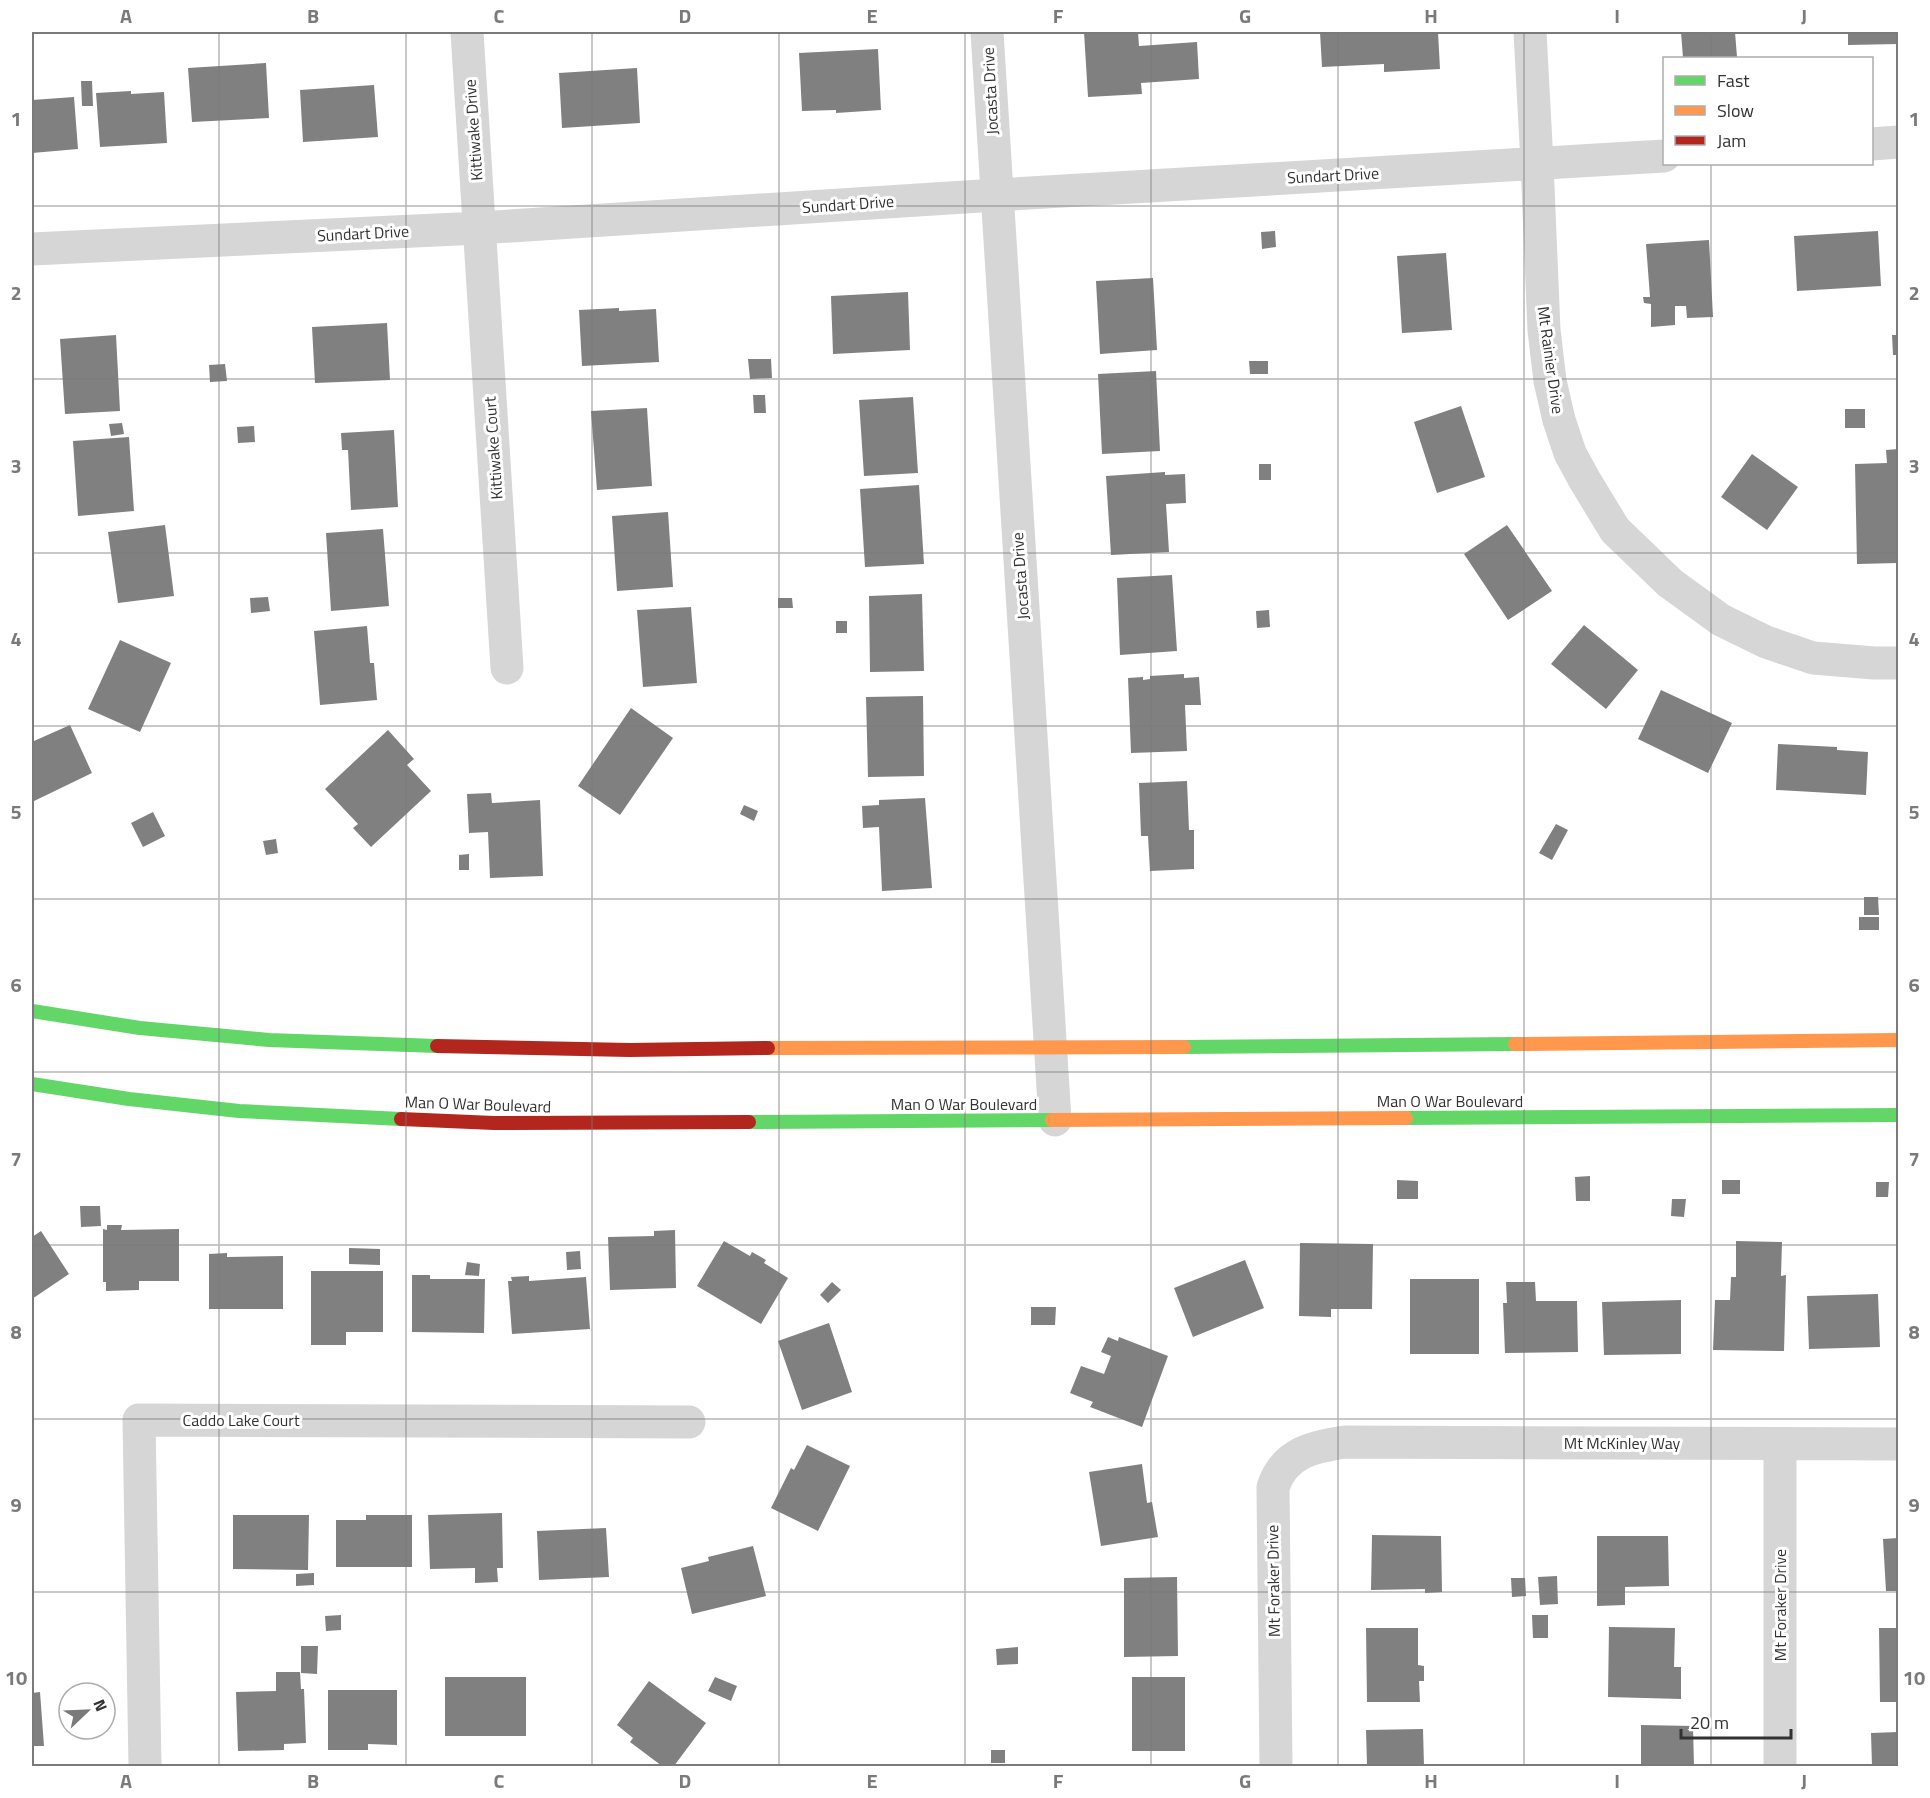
<svg xmlns="http://www.w3.org/2000/svg" width="1930" height="1798" font-family="'Titillium Web',sans-serif">
  <style>
    .building { fill: #808080 }
    .lines { fill: none; stroke-linecap: round; stroke-linejoin: round }
    .street { stroke: #d6d6d6; stroke-width: 33 }
    .fast { stroke: #63d668; stroke-width: 14 }
    .slow { stroke: #ff974d; stroke-width: 14 }
    .jam { stroke: #b3261e; stroke-width: 14 }
    .grid { fill: none; stroke: #7a7a7a; stroke-width: 1.5; stroke-opacity: 0.55 }
    .labels { text-anchor: middle; dominant-baseline: central; stroke-width: 6; stroke-linejoin: round; paint-order: stroke }
    .street-label { font-size: 16px; fill: #323232; stroke: #fff }
    .neatline { fill: none; stroke: #7a7a7a; stroke-width: 2 }
    .grid-label { font-size: 20px; text-anchor: middle; font-weight: bold; fill: #7a7a7a }
  </style>
  <rect width="100%" height="100%" fill="#fff"/>
  <path class="building" d="M1084 32H1138L1139 46 1197 42 1199 79 1141 83 1142 94 1088 97Z
    M1320 32H1438L1440 69 1384 72V64L1322 67Z
    M1681 32H1735L1737 57 1683 58Z
    M1848 32H1898V44L1848 45Z
    M878 49 881 110 836 113V110L802 111 799 53Z
    M266 63 269 118 192 122 188 68Z
    M637 68 640 123 562 128 559 73Z
    M81 81H92L93 106H82Z
    M374 85 378 137 303 142 300 90Z
    M131 91V94L164 92 167 143 100 147 96 93Z
    M74 97 78 149 32 153V100Z
    M1275 231 1276 247 1262 249 1261 232Z
    M1878 231 1881 286 1797 291 1794 236Z
    M1709 240 1713 317 1687 318 1686 306H1675V325L1651 327V304L1644 303 1643 297H1650L1646 244Z
    M1446 253 1452 330 1402 333 1397 256Z
    M1153 278 1157 350 1100 354 1096 281Z
    M908 292 910 350 833 354 831 296Z
    M619 308V311L656 309 659 362 582 366 579 310Z
    M387 323 390 380 315 383 312 327Z
    M116 335 120 411 65 414 60 339Z
    M1892 335H1898V355H1893Z
    M748 359H771L772 378 750 379Z
    M1249 361H1268V374H1250Z
    M225 364 227 381 210 382 209 365Z
    M1156 371 1160 451 1102 454 1098 374Z
    M753 395H765L766 413H754Z
    M913 397 918 473 864 476 859 400Z
    M1461 406 1485 477 1437 493 1414 422Z
    M647 408 652 486 597 490 591 411Z
    M1845 409H1865V428H1845Z
    M122 423 124 434 111 436 109 424Z
    M254 426 255 442 238 443 237 427Z
    M394 430 398 507 351 510 348 450H342L341 433Z
    M129 437 134 511 78 516 73 441Z
    M1898 449V563L1857 564 1855 464 1887 463 1886 450Z
    M1752 454 1798 487 1767 530 1721 497Z
    M1259 464H1271V480H1259Z
    M1165 472V475L1185 474 1186 503 1166 504 1169 552 1111 555 1106 476Z
    M919 485 924 564 865 567 860 489Z
    M668 512 673 587 617 591 612 516Z
    M165 525 174 596 118 603 108 532Z
    M1507 525 1552 591 1508 620 1464 554Z
    M383 529 389 606 331 611 326 533Z
    M1172 575 1177 651 1120 655 1117 578Z
    M922 594 924 671 870 672 869 596Z
    M268 597 270 611 251 613 250 598Z
    M778 598H792L793 608H778Z
    M691 607 697 683 643 687 637 610Z
    M1269 610 1270 627 1257 628 1256 611Z
    M836 621H847V633H836Z
    M1584 625 1638 670 1606 709 1551 664Z
    M367 626 370 663H374L377 700 320 705 314 631Z
    M120 640 171 663 140 732 88 709Z
    M1184 674V678L1199 677 1201 705H1185L1187 751 1131 753 1128 678 1143 677V680L1150 679V676Z
    M1661 690 1732 723 1708 773 1638 739Z
    M923 696 924 776 868 777 866 697Z
    M631 708 673 738 620 815 578 786Z
    M70 725 92 773 32 802V735L34 741Z
    M388 730 414 759 407 765 431 791 371 847 353 828 358 824 325 789Z
    M1778 744 1837 747V750L1868 752 1866 795 1776 790Z
    M1187 781 1189 830H1194V869L1150 871 1148 836H1141L1139 783Z
    M491 793 492 803 540 800 543 876 490 878 488 832 469 833 467 794Z
    M925 798 932 888 882 891 879 827 863 828 862 806 879 805V800Z
    M744 805 758 811 754 821 740 814Z
    M153 812 165 836 143 847 131 823Z
    M1556 824 1568 830 1552 860 1539 853Z
    M276 839 278 853 266 855 263 841Z
    M469 854V870H459V855Z
    M1864 897H1878L1879 915H1864Z
    M1859 917H1879V930H1859Z
    M1590 1176V1201H1576L1575 1177Z
    M1397 1180 1418 1181V1199H1397Z
    M1722 1180H1740V1194H1722Z
    M1876 1182H1889L1888 1197H1876Z
    M1672 1199H1686L1684 1217 1671 1216Z
    M80 1206H100L101 1226 81 1227Z
    M107 1225H122L121 1230 179 1229V1281H139V1290L106 1291V1282H103V1229L107 1230Z
    M675 1230 676 1288 610 1290 608 1237 654 1236V1231Z
    M41 1231 69 1274 32 1299V1237Z
    M724 1241 750 1256 752 1252 766 1260 764 1263 788 1278 761 1324 697 1286Z
    M1736 1241 1782 1242 1781 1276 1786 1275 1784 1351 1713 1350 1715 1300H1730L1731 1277H1736Z
    M1300 1243 1373 1244 1372 1309H1331V1317L1299 1316Z
    M349 1248 380 1249V1265L349 1264Z
    M580 1251 581 1269 567 1270 566 1252Z
    M227 1253V1257L283 1256V1309H209V1254Z
    M1245 1260 1264 1308 1193 1337 1174 1288Z
    M467 1262 480 1264 479 1276 465 1275Z
    M311 1271H383V1332H346V1345H311Z
    M412 1275H430V1279H485L484 1333 412 1332Z
    M529 1276V1281L586 1277 590 1329 512 1334 508 1281H512L511 1277Z
    M1410 1279H1479V1354H1410Z
    M832 1282 841 1290 828 1303 820 1295Z
    M1506 1282H1535L1536 1301H1577L1578 1352 1505 1353 1503 1303H1507Z
    M1878 1294 1880 1347 1809 1349 1807 1296Z
    M1681 1300V1354L1604 1355 1602 1302Z
    M1031 1307H1056L1055 1325H1031Z
    M829 1323 852 1392 802 1410 778 1341Z
    M1108 1337 1118 1341 1119 1337 1168 1356 1142 1427 1090 1407 1093 1402 1070 1393 1081 1366 1104 1374 1111 1356 1101 1352Z
    M807 1445 850 1466 818 1531 771 1508 791 1468 794 1470Z
    M1142 1464 1147 1503 1152 1502 1158 1537 1101 1546 1089 1472Z
    M502 1513 503 1568H497L498 1582 475 1583V1568L430 1569 428 1515Z
    M233 1515H309L308 1570 233 1569Z
    M366 1515H412V1567H336V1520H366Z
    M606 1528 609 1577 539 1580 537 1531Z
    M1372 1535 1441 1536 1442 1592 1425 1593V1589L1371 1590Z
    M1597 1536H1668L1669 1586 1625 1587V1605L1597 1606Z
    M1898 1538V1591H1886L1883 1539Z
    M753 1546 766 1596 692 1614 681 1568 709 1561 708 1557Z
    M314 1573V1585L296 1586V1574Z
    M1557 1576 1558 1604 1540 1605 1538 1577Z
    M1177 1577 1178 1656 1124 1657V1578Z
    M1511 1578H1525L1526 1596 1512 1597Z
    M32 1584H34V1633H32Z
    M341 1615V1630L326 1631 325 1616Z
    M1532 1615H1548V1638H1533Z
    M1609 1627 1675 1628 1674 1667H1681V1699L1608 1697Z
    M1366 1628H1418V1665L1424 1666V1681H1419L1420 1702H1367Z
    M1879 1628H1898V1702H1880Z
    M301 1646H318L317 1674 301 1673Z
    M1018 1647V1664L997 1665 996 1649Z
    M276 1672H300L301 1689H304L306 1743 284 1744V1750L238 1751 236 1692 276 1691Z
    M445 1677H526V1736H445Z
    M715 1677 737 1686 731 1701 708 1691Z
    M1132 1677H1185V1751H1132Z
    M649 1681 706 1723 674 1766H662L630 1742 633 1738 617 1725Z
    M328 1690H397V1745L368 1744V1750H328Z
    M40 1692 44 1746H32V1693Z
    M1641 1725 1693 1726 1694 1766H1641Z
    M1423 1729 1424 1766 1367 1765 1366 1730Z
    M1898 1732V1766H1872L1871 1733Z
    M991 1750H1005V1763H991Z"/>
  <g class="lines">
    <path class="street" d="M467 32 507 668
      M987 32 1055 1120
      M1530 32 1537 163 1544 330 1550 381 1559 420 1570 453 1584 479 1615 530 1670 583 1721 620 1766 642 1813 658 1874 663H1898
      M1872 144 1898 142
      M32 249 479 228 996 195 1664 156
      M1780 1444V1766
      M145 1766 139 1420 689 1422
      M1276 1766 1273 1487C1285 1452 1313 1447 1345 1442L1898 1444"/>
    <path class="fast" d="M32 1011 140 1028 269 1040 437 1046
      M1184 1047 1515 1044
      M32 1084 129 1099 239 1111 401 1119
      M1406 1118 1898 1115
      M749 1122 1052 1120"/>
    <path class="slow" d="M1515 1044 1898 1040
      M768 1048 1184 1047
      M1052 1120 1406 1118"/>
    <path class="jam" d="M437 1046 630 1050 768 1048
      M401 1119 494 1123 749 1122"/>
  </g>
  <path class="grid" d="M219 32V1766M406 32V1766M592 32V1766M779 32V1766M965 32V1766M1151 32V1766M1338 32V1766M1524 32V1766M1711 32V58M1711 164V1766M32 206H1898M32 379H1898M32 553H1898M32 726H1898M32 899H1898M32 1072H1898M32 1245H1898M32 1419H1898M32 1592H1898"/>
  <g class="labels">
    <g class="street-label">
      <text transform="translate(990 91) rotate(-93)">Jocasta Drive</text>
      <text transform="translate(473 130) rotate(-94)">Kittiwake Drive</text>
      <text transform="translate(1333 175) rotate(-3)">Sundart Drive</text>
      <text transform="translate(848 204) rotate(-4)">Sundart Drive</text>
      <text transform="translate(363 233) rotate(-3)">Sundart Drive</text>
      <text transform="translate(1551 360) rotate(82)">Mt Rainier Drive</text>
      <text transform="translate(493 448) rotate(-94)">Kittiwake Court</text>
      <text transform="translate(1020 576) rotate(-94)">Jocasta Drive</text>
      <text x="1450" y="1101">Man O War Boulevard</text>
      <text transform="translate(478 1104) rotate(2)">Man O War Boulevard</text>
      <text x="964" y="1104">Man O War Boulevard</text>
      <text x="241" y="1420">Caddo Lake Court</text>
      <text x="1622" y="1443">Mt McKinley Way</text>
      <text transform="translate(1273 1581) rotate(-91)">Mt Foraker Drive</text>
      <text transform="translate(1780 1605) rotate(-90)">Mt Foraker Drive</text>
    </g>
  </g>
  <rect width="1930" height="1798" fill="none" stroke="#ffffff" stroke-width="66"/>
  <rect x="1663" y="57" width="210" height="108" fill="#ffffff" stroke="#adadad" stroke-width="1.5"/>
  <rect x="1675" y="76" width="30" height="9" fill="#63d668" stroke="#adadad" stroke-width="1.5"/>
  <text x="1717" y="87" font-size="18" fill="#323232">Fast</text>
  <rect x="1675" y="106" width="30" height="9" fill="#ff974d" stroke="#adadad" stroke-width="1.5"/>
  <text x="1717" y="117" font-size="18" fill="#323232">Slow</text>
  <rect x="1675" y="136" width="30" height="9" fill="#b3261e" stroke="#adadad" stroke-width="1.5"/>
  <text x="1717" y="147" font-size="18" fill="#323232">Jam</text>
  <g transform="translate(87 1711) rotate(67)"><circle r="28" fill="#ffffff" stroke="#adadad" stroke-width="1.5"/>
  <path d="M0-4.5L10 22L0 15L-10 22Z" fill="#7a7a7a"/>
  <text y="-9" font-size="16" font-weight="bold" text-anchor="middle" fill="#323232">N</text>
  </g>
  <path d="M1681 1729v9h110v-9" fill="none" stroke="#323232" stroke-width="3"/>
  <text x="1690" y="1729" font-size="18" fill="#323232" stroke="#ffffff" stroke-width="4.5" paint-order="stroke">20 m</text>
  <rect x="33" y="33" width="1864" height="1732" class="neatline"/>
  <g class="grid-label">
    <text x="126" y="23">A</text>
    <text x="313" y="23">B</text>
    <text x="499" y="23">C</text>
    <text x="685" y="23">D</text>
    <text x="872" y="23">E</text>
    <text x="1058" y="23">F</text>
    <text x="1245" y="23">G</text>
    <text x="1431" y="23">H</text>
    <text x="1617" y="23">I</text>
    <text x="1804" y="23">J</text>
    <text x="16" y="126">1</text>
    <text x="1914" y="126">1</text>
    <text x="16" y="300">2</text>
    <text x="1914" y="300">2</text>
    <text x="16" y="473">3</text>
    <text x="1914" y="473">3</text>
    <text x="16" y="646">4</text>
    <text x="1914" y="646">4</text>
    <text x="16" y="819">5</text>
    <text x="1914" y="819">5</text>
    <text x="16" y="992">6</text>
    <text x="1914" y="992">6</text>
    <text x="16" y="1166">7</text>
    <text x="1914" y="1166">7</text>
    <text x="16" y="1339">8</text>
    <text x="1914" y="1339">8</text>
    <text x="16" y="1512">9</text>
    <text x="1914" y="1512">9</text>
    <text x="16" y="1685">10</text>
    <text x="1914" y="1685">10</text>
    <text x="126" y="1788">A</text>
    <text x="313" y="1788">B</text>
    <text x="499" y="1788">C</text>
    <text x="685" y="1788">D</text>
    <text x="872" y="1788">E</text>
    <text x="1058" y="1788">F</text>
    <text x="1245" y="1788">G</text>
    <text x="1431" y="1788">H</text>
    <text x="1617" y="1788">I</text>
    <text x="1804" y="1788">J</text>
  </g>
</svg>
